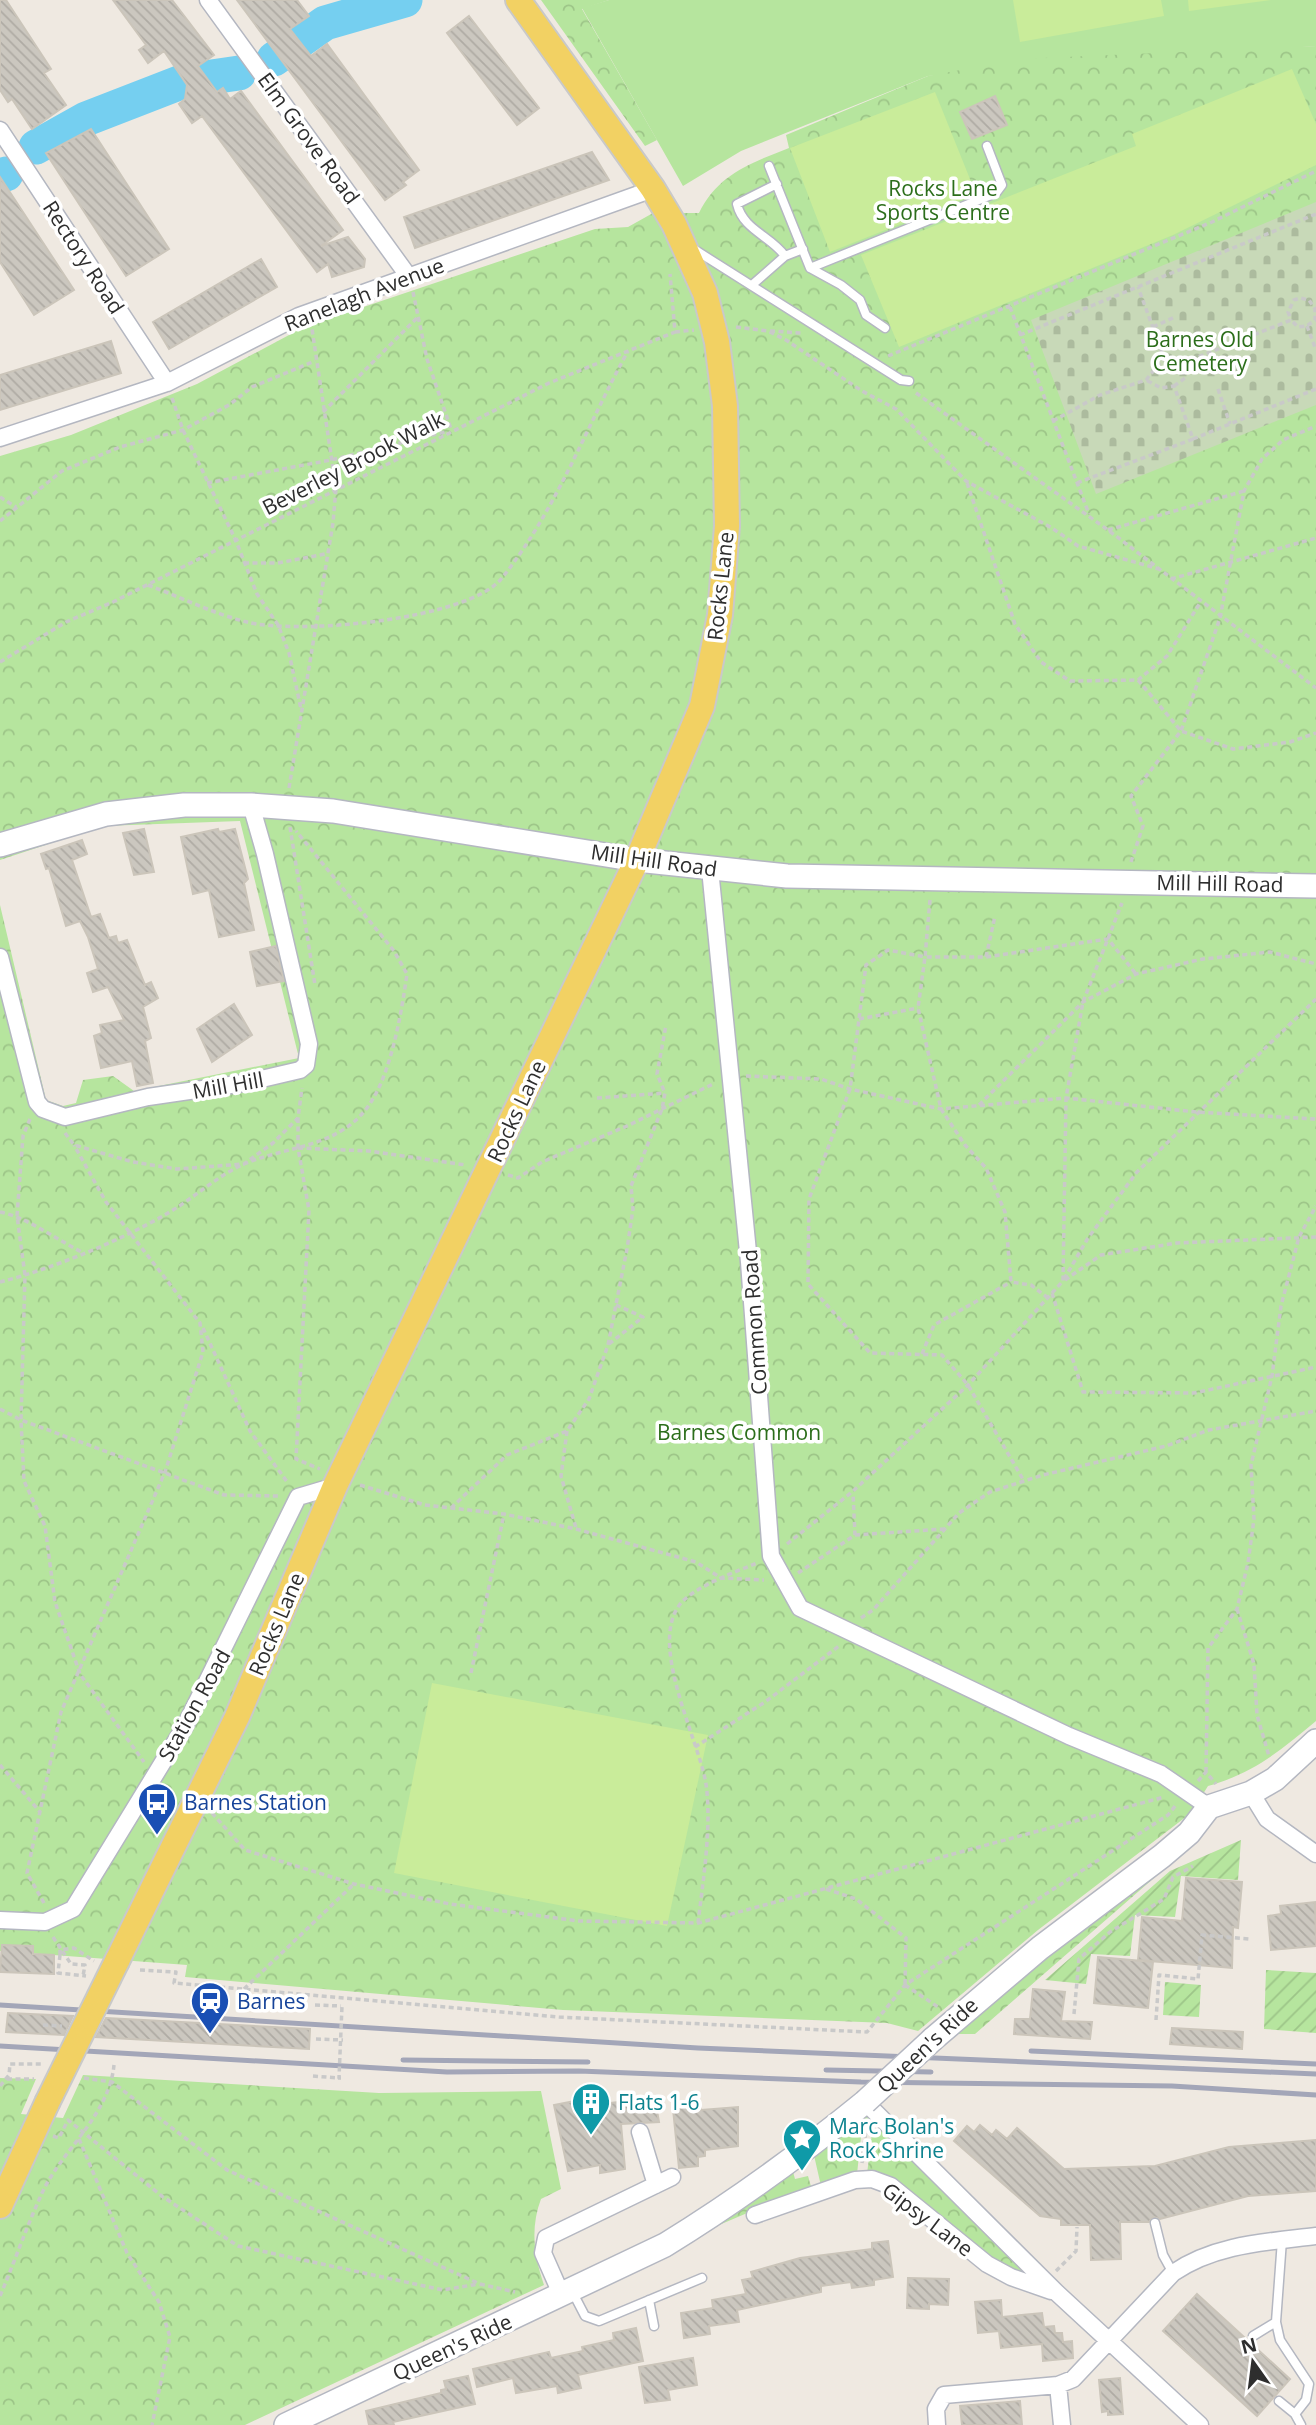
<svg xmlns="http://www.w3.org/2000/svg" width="1316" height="2425" font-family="'Open Sans',sans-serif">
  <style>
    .grass { fill: #b6e59e }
    .forest { fill: url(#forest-crowns) }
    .cemetery { fill: url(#cemetery-stones) }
    .garden { fill: url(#garden-furrows) }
    .pitch { fill: #c9ec9a }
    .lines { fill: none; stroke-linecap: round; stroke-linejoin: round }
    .river { stroke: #75cff0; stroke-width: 35 }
    .building { fill: url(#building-back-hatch); stroke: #cbc5ba; stroke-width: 2 }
    .lane-casing { stroke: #b4b7c1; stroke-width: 11 }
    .street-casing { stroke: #b4b7c1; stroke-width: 19 }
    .secondary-casing { stroke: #b4b7c1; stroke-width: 26 }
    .primary-casing { stroke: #c9c9c9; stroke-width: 28 }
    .path { stroke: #c9c9c9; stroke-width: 3.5; stroke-dasharray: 5 3.5; stroke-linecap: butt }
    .lane { stroke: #fff; stroke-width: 8 }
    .street { stroke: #fff; stroke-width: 16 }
    .secondary { stroke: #fff; stroke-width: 23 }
    .primary { stroke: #f2d163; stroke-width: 24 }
    .rail { stroke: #a3a6b8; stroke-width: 5 }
    .secondary-bridge-casing { stroke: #b4b7c1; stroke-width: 26; stroke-linecap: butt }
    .primary-bridge-casing { stroke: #c9c9c9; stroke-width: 28; stroke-linecap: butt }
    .path-bridge { stroke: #c9c9c9; stroke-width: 3.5; stroke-dasharray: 5 3.5; stroke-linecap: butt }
    .secondary-bridge { stroke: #fff; stroke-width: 23 }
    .primary-bridge { stroke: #f2d163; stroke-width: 24 }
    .labels { text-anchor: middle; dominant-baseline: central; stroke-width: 7; stroke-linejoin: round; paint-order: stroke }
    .street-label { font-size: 21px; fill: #2e2e2e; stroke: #fff }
    .park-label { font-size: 21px; fill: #2c6e1b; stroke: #fff }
    .transit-label { font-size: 21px; fill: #164399; stroke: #fff; text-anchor: start }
    .culture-label { font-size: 21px; fill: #0d838f; stroke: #fff; text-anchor: start }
  </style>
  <defs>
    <pattern id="forest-crowns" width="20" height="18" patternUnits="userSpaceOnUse" patternTransform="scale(1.75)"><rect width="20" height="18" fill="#b6e59e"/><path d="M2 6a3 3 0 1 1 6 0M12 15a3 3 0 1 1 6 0" fill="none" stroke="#9dc588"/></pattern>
    <pattern id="cemetery-stones" width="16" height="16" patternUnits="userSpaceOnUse" patternTransform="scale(1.75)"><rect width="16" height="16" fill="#c8d9b8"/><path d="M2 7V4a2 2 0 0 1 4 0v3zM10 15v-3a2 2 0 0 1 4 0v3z" fill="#acbb9e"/></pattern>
    <pattern id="garden-furrows" width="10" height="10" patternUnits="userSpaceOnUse" patternTransform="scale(1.75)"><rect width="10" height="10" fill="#b6e59e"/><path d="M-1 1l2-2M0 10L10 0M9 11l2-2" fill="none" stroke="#9dc588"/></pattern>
    <pattern id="building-back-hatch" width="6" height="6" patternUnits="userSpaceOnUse" patternTransform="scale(1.75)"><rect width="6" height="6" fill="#cbc7bf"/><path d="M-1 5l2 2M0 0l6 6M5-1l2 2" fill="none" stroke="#afaba4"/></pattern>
  </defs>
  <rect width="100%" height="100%" fill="#efe9e1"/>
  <path class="grass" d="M609 0H1316V46L928 76 741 151 683 186 582 8Z"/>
  <path class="forest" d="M541 0H609L582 9 657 140 645 146Z
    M1316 46V1721C1280 1751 1254 1773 1208 1786L1191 1813 1038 1930 918 2031 887 2023 563 2010 185 1977 187 1965 0 1951V905L46 1100 63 1106 76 1103 83 1080 113 1076 134 1091 299 1058 240 821 103 826 0 860V456L71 435 197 384 304 327 595 229 628 227 653 213H699C718 174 751 163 789 148L786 135 928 76 1019 59Z
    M1170 1864 975 2034H955L1091 1919Z
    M83 2075 379 2093 541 2091 561 2189 541 2199C530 2228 534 2256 544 2285L245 2425H0V2078L36 2079 21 2114 63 2118Z
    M863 2112 870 2120 862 2128 857 2174 821 2186 813 2151Z
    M880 2128 1019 2264 1027 2277 985 2255 900 2182 867 2174 872 2133Z
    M792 2168 795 2179 808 2176 812 2190 759 2208 705 2231Z"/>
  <path class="cemetery" d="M1316 202V405L1096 494 1031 320Z"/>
  <path class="garden" d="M1241 1840 1238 1880 1181 1876 1175 1917 1135 1915 1130 1956 1091 1954 1086 1984 1045 1980 1170 1871Z
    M1266 1970 1316 1973V2033L1264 2029Z
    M1165 1982 1201 1985 1199 2017 1163 2015Z"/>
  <path class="pitch" d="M1013 0H1161L1164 16 1020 42Z
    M1188 0H1271L1189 11Z
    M1292 69 1316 124V165L1173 235 899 347 861 255 1136 146 1132 134Z
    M935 92 976 194 830 252 790 148Z
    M432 1683 708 1735 667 1926 394 1873Z"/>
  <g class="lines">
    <path class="river" d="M274 59 325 23 405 0
      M36 147 86 119 184 81 239 73
      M0 176 6 174"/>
  </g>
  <path class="building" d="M0 0H6L51 69 44 73 66 105 32 129 12 99 8 102 0 90Z
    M113 0H172L214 55 198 66 217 92 223 88 230 99 241 91 343 230 321 246 348 237 365 259 364 267 332 277 328 264 317 272 202 116 192 123 179 104 185 99 187 85 164 51 148 63 139 50 146 45Z
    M237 0H297L309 16 290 29 311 56 327 44 419 170 403 182 406 185 385 200Z
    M469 16 539 108 517 125 447 33Z
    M995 96 1007 125 972 139 960 112Z
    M91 129 169 249 126 276 46 153Z
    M592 152 609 180 415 248 404 217Z
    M0 177 74 290 34 315 0 262Z
    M261 259 277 287 169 349 153 322Z
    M111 341 121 373 0 410V375Z
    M144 829 154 872 134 875 123 833Z
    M218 829 219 832 235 829 248 879 244 883 254 930 219 937 209 890 193 894 181 837Z
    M82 840 87 854 72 860 91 917 100 914 109 938 116 936 118 943 127 940 145 985 151 982 158 998 143 1007 151 1038 145 1041 153 1083 137 1086 132 1061 101 1068 94 1036 102 1033 100 1025 124 1020 108 987 93 992 87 973 98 969 88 937 80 921 66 926 49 868 46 869 41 854Z
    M276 946 284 981 257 986 250 952Z
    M234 1004 252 1035 212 1062 197 1029Z
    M1186 1878 1242 1882 1238 1928 1233 1927 1232 1968 1138 1960 1142 1917 1182 1921Z
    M1315 1902 1316 1946 1271 1950 1268 1916 1281 1914 1280 1906Z
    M2 1945 33 1946V1954L54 1955V1974L0 1972Z
    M1098 1957 1153 1962 1148 2008 1094 2003Z
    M1033 1989 1065 1992 1061 2021 1092 2022 1090 2039 1014 2034 1015 2019H1030Z
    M8 2013 73 2016 64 2035 6 2032Z
    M106 2018 310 2029 309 2049 96 2037Z
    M1172 2028 1243 2032 1242 2049 1170 2044Z
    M580 2100 582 2106 619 2102 656 2105 659 2122 621 2124 625 2169 600 2173V2165L568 2171 554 2105Z
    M700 2105 701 2110 738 2107V2146L705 2150V2156L698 2157V2166L679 2168 673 2109Z
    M980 2125 992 2135 996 2130 1007 2139 1017 2128 1064 2169 1155 2166 1229 2147 1316 2140V2191L1248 2196 1160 2219 1153 2217 1149 2222H1120L1121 2259 1091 2260 1090 2225H1061V2219L1040 2216 954 2141 967 2126 974 2132Z
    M888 2241 893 2277 874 2280V2285L852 2288 851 2282 821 2286V2292L737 2310 739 2322 709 2326 710 2334 684 2338 681 2313 713 2308 712 2300 746 2294 742 2280 753 2278 751 2272 800 2258 872 2249V2243Z
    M908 2278 949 2279 948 2305 929 2304V2309L907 2308Z
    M1197 2294 1290 2379 1257 2416 1163 2331Z
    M1001 2300 1002 2317 1042 2313 1044 2327 1054 2326 1055 2333H1062L1063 2342 1072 2341 1073 2358 1043 2361 1042 2344 1001 2348 999 2331 978 2333 975 2302Z
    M636 2328 643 2361 578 2375 581 2388 558 2393 557 2386 516 2393 513 2378 477 2387 473 2369 549 2352 551 2358 583 2351 582 2347 614 2340 613 2333Z
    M693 2358 697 2385 668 2390 670 2400 645 2403 639 2367Z
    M468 2376 475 2404 393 2422 394 2425H369L366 2411 441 2393V2390L446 2389 444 2381Z
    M1120 2378 1123 2414 1108 2415V2411L1102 2412 1099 2380Z
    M1020 2401 1022 2425H962L960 2406Z"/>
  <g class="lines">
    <g class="lane-casing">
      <path id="lane" d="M769 166 810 268 841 285 860 300 866 315 885 328
        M777 184 737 204C743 230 771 236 785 256L803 249
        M692 248 901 380 909 381
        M810 268 996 193 1002 185 987 146
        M752 285 785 256
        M1155 2223 1163 2255 1173 2273
        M572 2291 585 2316 599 2321 702 2278
        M649 2300 654 2326
        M1276 2322 1280 2340 1309 2384 1306 2400 1295 2414 1279 2401
        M1253 2336 1276 2322 1282 2240
        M1295 2414 1301 2425"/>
    </g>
    <g class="street-casing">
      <path id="street" d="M208 0 409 277
        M0 130 167 383
        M0 438 167 383 299 316 653 189
        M710 869 749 1262 771 1556 800 1608 1069 1736 1161 1774 1209 1807
        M0 957 37 1102 43 1109 65 1117 148 1097 244 1083 300 1070 306 1065 309 1044 265 854 251 805
        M1251 1793 1267 1819 1316 1854
        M0 1920 45 1922 73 1909 185 1726 298 1497 335 1486
        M865 2102 1057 2293 1200 2425
        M640 2132 656 2185
        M755 2215 855 2180 872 2179 891 2186 987 2264 1011 2277 1051 2291
        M562 2296 543 2253 546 2238 672 2177
        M1058 2385 1062 2425
        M937 2425 936 2409 944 2395 1058 2385 1073 2379 1173 2273C1215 2244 1267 2242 1316 2236"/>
    </g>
    <g class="secondary-casing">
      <path id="secondary" d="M0 845 106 814 184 805H251L333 811 637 860 787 876 1316 886
        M933 2039 1040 1948 1162 1856 1189 1833 1209 1807 1251 1793 1275 1779 1316 1741
        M286 2425 665 2245C735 2202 801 2154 865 2102"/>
    </g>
    <g class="primary-casing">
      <path id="primary" d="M117 1961 237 1717 335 1486 637 860 702 706 720 615 727 526 725 406 717 342 705 293 674 224 653 189 518 0
        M0 2206 47 2103"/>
    </g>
    <path class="path" d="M413 292 427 359 451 429
      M1010 307 1089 514
      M1307 326 1316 350
      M736 327 768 331 786 340 862 391 896 409 966 481 1052 528 1078 546 1159 569
      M1153 327 1175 317
      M770 331 801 333
      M675 332 694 330
      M1020 335 1316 214
      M888 356 1212 222 1316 171
      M1165 358 1183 363 1185 378 1174 386
      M1183 363 1291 320 1298 327 1307 326 1315 320V309L1309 300 1300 298 1294 300 1288 312 1291 320
      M1218 389 1230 424
      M916 393 1108 530 1316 688
      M172 398 183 430 236 541 257 594 278 625 289 653 301 709
      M323 412 418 317
      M1053 421 1100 395 1146 380 1164 358 1138 287
      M1193 439 1316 389
      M207 483 331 460 445 432
      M967 483 1015 624 1041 662 1070 681 1138 680 1167 656 1200 603
      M1077 483 1193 439 1174 386 1161 388 1146 380
      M0 497 16 507
      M0 521 62 471 120 447 183 430 229 405 252 387 315 361
      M1108 530 1244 491
      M244 563H278L325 554
      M1171 579 1316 538
      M148 585C180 597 214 614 247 622 297 635 469 620 502 578 557 509 586 427 628 351
      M0 662 66 622 113 602 549 383 675 332 670 274
      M1138 680 1181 731 1233 749 1290 742 1316 733
      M289 788 333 523 336 488 312 329
      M290 827 315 985
      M1131 862 1143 826 1131 796 1181 731 1220 618 1244 491 1262 459 1283 440 1316 426
      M930 900 925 957 888 950 866 965 850 1089 809 1199 808 1284 870 1353 942 1355 968 1385 1024 1481
      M986 957 995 916
      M859 1019 918 1008
      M746 1076 821 1079 850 1089 941 1109 1066 1098 1196 1112 1316 1119
      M597 1098 665 1093
      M979 1105 1083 1002 1136 974 1203 959 1270 952 1316 964
      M298 1118V1148L309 1210 296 1459 320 1469
      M30 1119 23 1136 17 1216 25 1275 21 1420 24 1481 45 1526 55 1602 80 1674 144 1762
      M65 1133 74 1145 133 1162 177 1169 244 1164 273 1143 298 1118 302 1088
      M298 1148 369 1151 466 1165
      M508 1175 518 1178 542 1162 627 1126 715 1083
      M0 1212C29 1218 55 1239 82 1252
      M1064 1279 1088 1238 1137 1172 1316 999
      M1065 1280 1101 1255 1177 1243 1316 1237
      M0 1282C52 1269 122 1240 168 1213 194 1198 217 1176 244 1164 284 1147 330 1148 361 1115 390 1085 401 1015 407 974L394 951 296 831
      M1052 1293 1083 1392 1194 1393 1316 1367
      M1048 1298 1031 1285 1011 1282 1005 1212 986 1168 965 1145 941 1109 918 1008 925 957H986L1108 939 1136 974
      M203 1328 250 1431 288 1483
      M609 1344 643 1317 616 1305
      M922 1354 934 1325 1011 1282
      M0 1409 21 1420 224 1495 279 1496
      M567 1431 561 1476 576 1528
      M360 1485 425 1505 504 1514 576 1529 696 1562 721 1578 764 1580
      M451 1508 507 1455 567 1431 589 1399 608 1345 627 1249 633 1209 631 1186 662 1109 665 1093 657 1074 666 1025
      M855 1535 944 1529
      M787 1544 852 1492 968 1385 1063 1281 1066 1098 1083 1002 1122 903
      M798 1573 855 1535 853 1493
      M1237 1609 1254 1664 1257 1715 1269 1756
      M861 1618 873 1610 959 1513 990 1492 1043 1475 1166 1446 1209 1430 1316 1411
      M471 1673 504 1514
      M695 1747 765 1702 839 1646
      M0 1765 40 1812
      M1206 1772 1208 1648 1237 1609 1248 1563 1254 1519 1251 1465 1272 1376 1281 1306 1299 1237 1316 1206
      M1198 1781 1206 1772 1216 1784
      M212 1813 245 1850 354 1884 450 1904 579 1921 698 1923 1164 1797
      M826 1889 856 1899 906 1938 905 1985
      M44 1903 27 1873 61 1712 165 1472 203 1352 200 1323 106 1202 74 1145
      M698 1923C703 1881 712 1826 706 1784 699 1739 643 1636 685 1599 704 1583 733 1573 757 1563
      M53 1937 71 1964 85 1965 83 1976
      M60 1955V1950L74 1948 94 1961
      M140 1970 176 1972 174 1983 559 2017 867 2032 905 1985 1168 1815 1176 1805
      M905 1985 938 2007
      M244 1989 354 1884
      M315 2005 341 2006
      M1074 2014 1079 1959 1110 1932 1164 1899 1173 1877 1193 1866
      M1156 2020 1159 1975 1198 1979 1202 1935 1249 1939
      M43 2025 62 2026
      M316 2039 343 2040
      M313 2076 339 2078
      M84 2078 112 2082 227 2170 480 2284 515 2292
      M7 2079H34
      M0 2086 9 2075 10 2064H41
      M53 2136 59 2138 68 2120 163 2197 238 2246 443 2290 478 2284
      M79 2139 127 2253 159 2302 170 2337 152 2425
      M862 2163 866 2129
      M1056 2271 1076 2251 1077 2227
      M0 2296C15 2261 27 2225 43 2191 64 2148 109 2115 114 2065"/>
    <use href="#lane" class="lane"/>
    <use href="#street" class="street"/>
    <use href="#secondary" class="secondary"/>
    <use href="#primary" class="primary"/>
    <path class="rail" d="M0 2005 698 2048 1316 2074
      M0 2046 447 2072 579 2071 861 2082 1172 2086 1316 2095
      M1031 2051 1316 2064
      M403 2060 588 2062
      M826 2070 931 2072"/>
    <g class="secondary-bridge-casing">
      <path id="secondary-bridge" d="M865 2102 933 2039"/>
    </g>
    <g class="primary-bridge-casing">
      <path id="primary-bridge" d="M47 2103 117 1961"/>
    </g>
    <path class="path-bridge" d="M60 1955 58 1973 86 1976
      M341 2078H339L342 2006"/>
    <use href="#secondary-bridge" class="secondary-bridge"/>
    <use href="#primary-bridge" class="primary-bridge"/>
  </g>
  <defs>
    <g id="bus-pin" transform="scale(2.0125)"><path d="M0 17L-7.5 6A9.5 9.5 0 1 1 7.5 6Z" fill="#1a4fb4" stroke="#fff"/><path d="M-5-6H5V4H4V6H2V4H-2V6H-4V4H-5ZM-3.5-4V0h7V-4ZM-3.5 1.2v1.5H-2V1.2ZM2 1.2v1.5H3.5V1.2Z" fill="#fff"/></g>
    <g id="station-pin" transform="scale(2.0125)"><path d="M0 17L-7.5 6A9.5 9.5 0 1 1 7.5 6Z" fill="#1a4fb4" stroke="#fff"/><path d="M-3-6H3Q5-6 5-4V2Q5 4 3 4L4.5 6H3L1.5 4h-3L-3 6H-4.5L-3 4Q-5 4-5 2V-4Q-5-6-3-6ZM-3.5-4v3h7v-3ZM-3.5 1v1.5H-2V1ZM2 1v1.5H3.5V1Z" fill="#fff"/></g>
    <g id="building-pin" transform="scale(2.0125)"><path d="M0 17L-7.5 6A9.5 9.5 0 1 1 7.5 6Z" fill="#0f9aa8" stroke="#fff"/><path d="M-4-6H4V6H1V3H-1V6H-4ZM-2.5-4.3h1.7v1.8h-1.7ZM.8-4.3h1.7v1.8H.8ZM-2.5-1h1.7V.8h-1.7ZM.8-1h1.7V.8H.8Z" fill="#fff"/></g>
    <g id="sight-pin" transform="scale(2.0125)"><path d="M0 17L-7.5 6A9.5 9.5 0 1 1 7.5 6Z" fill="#0f9aa8" stroke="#fff"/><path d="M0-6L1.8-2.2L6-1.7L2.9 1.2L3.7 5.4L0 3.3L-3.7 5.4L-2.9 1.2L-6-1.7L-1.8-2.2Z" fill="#fff"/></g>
  </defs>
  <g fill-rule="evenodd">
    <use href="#bus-pin" x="157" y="1802"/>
    <use href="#station-pin" x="210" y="2001"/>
    <use href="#building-pin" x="591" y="2102"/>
    <use href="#sight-pin" x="802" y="2138"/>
  </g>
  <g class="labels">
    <g class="street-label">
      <text transform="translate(309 138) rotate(54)">Elm Grove Road</text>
      <text transform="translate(84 257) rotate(57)">Rectory Road</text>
      <text transform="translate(364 294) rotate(-21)">Ranelagh Avenue</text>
      <text transform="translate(353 463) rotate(-27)">Beverley Brook Walk</text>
      <text transform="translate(720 586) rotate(-84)">Rocks Lane</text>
      <text transform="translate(654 860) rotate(8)">Mill Hill Road</text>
      <text transform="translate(1220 883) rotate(1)">Mill Hill Road</text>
      <text transform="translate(228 1085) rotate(-10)">Mill Hill</text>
      <text transform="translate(516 1111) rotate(-65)">Rocks Lane</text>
      <text transform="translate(754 1322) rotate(-94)">Common Road</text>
      <text transform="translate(276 1624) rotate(-67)">Rocks Lane</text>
      <text transform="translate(194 1705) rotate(-61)">Station Road</text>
      <text transform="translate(927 2045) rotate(-43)">Queen's Ride</text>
      <text transform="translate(928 2219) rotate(37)">Gipsy Lane</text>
      <text transform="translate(452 2347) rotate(-25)">Queen's Ride</text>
    </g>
    <g class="park-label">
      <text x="943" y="188">Rocks Lane<tspan x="943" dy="24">Sports Centre</tspan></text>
      <text x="1200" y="339">Barnes Old<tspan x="1200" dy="24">Cemetery</tspan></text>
      <text x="739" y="1432">Barnes Common</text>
    </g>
    <g class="transit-label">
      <text x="184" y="1802">Barnes Station</text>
      <text x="237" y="2001">Barnes</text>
    </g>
    <g class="culture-label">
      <text x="618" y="2102">Flats 1-6</text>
      <text x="829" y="2126">Marc Bolan's<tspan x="829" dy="24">Rock Shrine</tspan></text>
    </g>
  </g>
  <g transform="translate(1253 2362) rotate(346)" stroke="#ffffff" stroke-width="5" paint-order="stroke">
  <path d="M0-5L12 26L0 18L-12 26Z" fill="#2e2e2e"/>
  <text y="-10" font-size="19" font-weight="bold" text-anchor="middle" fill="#2e2e2e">N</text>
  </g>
</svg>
